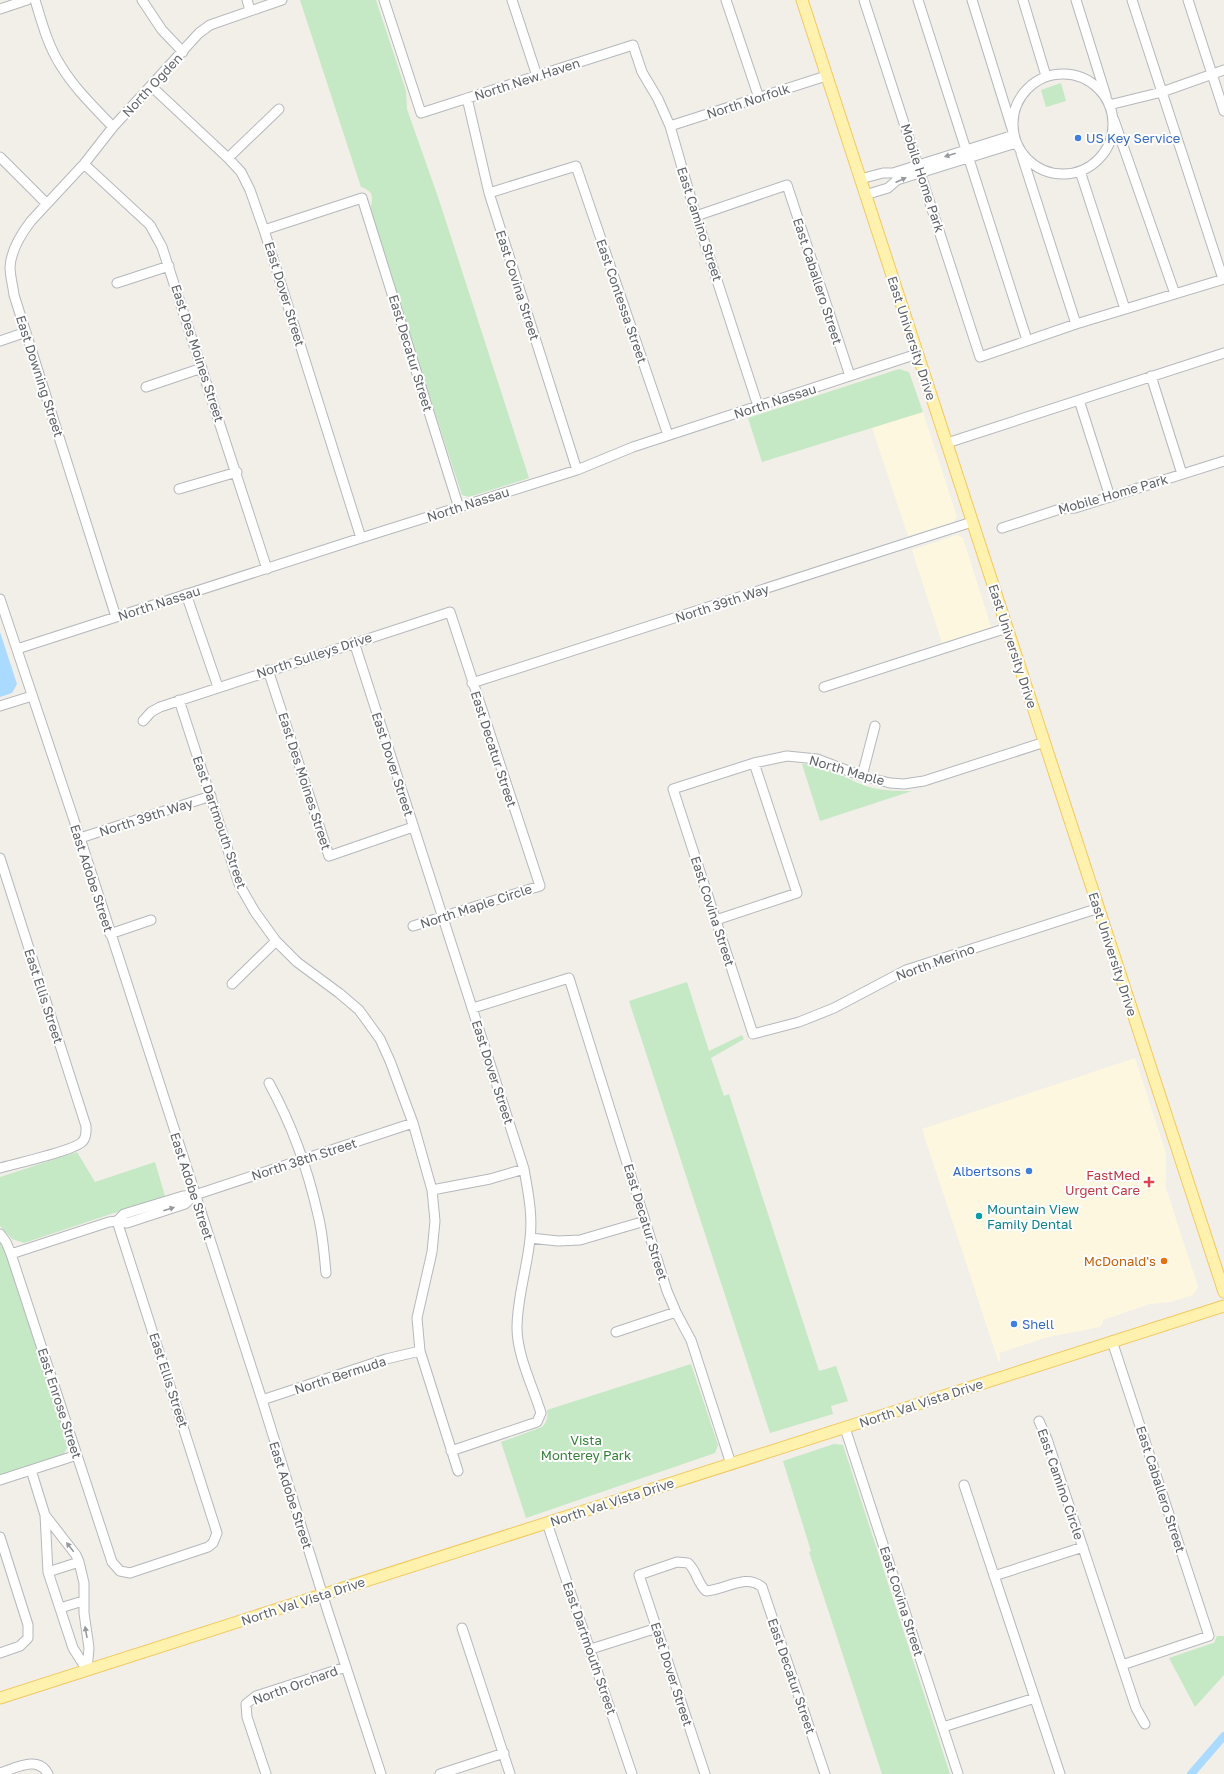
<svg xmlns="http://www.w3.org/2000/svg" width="1224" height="1774" font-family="'Golos Text',sans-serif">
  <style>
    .commercial { fill: #fef7e0 }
    .green { fill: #c5e8c5 }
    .water { fill: #aadaff }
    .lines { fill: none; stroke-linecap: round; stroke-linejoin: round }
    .canal { stroke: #aadaff; stroke-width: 8 }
    .minor-casing { stroke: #b5b8bc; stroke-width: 11 }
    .major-casing { stroke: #f2c960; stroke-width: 13 }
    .minor { stroke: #fff; stroke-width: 9 }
    .major { stroke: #fff2af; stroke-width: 11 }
    .oneway { fill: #979a9d }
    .shop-dot { fill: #3f7fe0; stroke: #fff; stroke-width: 1.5 }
    .health-dot { fill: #e0444e; stroke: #fff; stroke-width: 1.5 }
    .culture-dot { fill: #0f9aa8; stroke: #fff; stroke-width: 1.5 }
    .food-dot { fill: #e8710a; stroke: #fff; stroke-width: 1.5 }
    .labels { text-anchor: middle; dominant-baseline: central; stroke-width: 4; stroke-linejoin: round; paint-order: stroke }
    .street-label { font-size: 13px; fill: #5f6368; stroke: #fff }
    .shop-label { font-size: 13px; fill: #366cbe; stroke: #fff; text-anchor: start }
    .health-label { font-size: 13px; fill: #be3a42; stroke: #fff; text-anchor: end }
    .culture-label { font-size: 13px; fill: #0d838f; stroke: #fff; text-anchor: start }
    .food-label { font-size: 13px; fill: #c56008; stroke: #fff; text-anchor: end }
    .park-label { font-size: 13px; fill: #348238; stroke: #fff }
  </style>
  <rect width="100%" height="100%" fill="#f1efe8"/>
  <path class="commercial" d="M923 412 957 517 953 522 908 536 872 428Z
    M957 535 963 538 991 627 942 643 912 550Z
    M1135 1058 1166 1153V1188L1198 1287 1193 1295 1171 1302 1150 1304 1103 1320V1323L1100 1327 1048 1337 999 1353 1000 1360 999 1363 922 1129Z"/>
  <path class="green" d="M300 0H376L406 91 407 109 439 200 529 478 469 497 462 495 371 217C368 204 380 193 361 187Z
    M1061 83 1066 101 1046 107 1041 90Z
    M899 369 909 372 923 412 762 462 748 418Z
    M802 764C826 763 846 780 869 787 883 791 898 791 912 791L820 821Z
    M687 982 709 1051 742 1035 744 1039 711 1058 724 1096 729 1094 819 1371 836 1366 848 1401 831 1406 833 1414 770 1433 629 1001Z
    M77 1152 95 1182 155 1162 165 1196 24 1243 12 1239 0 1226V1177Z
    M0 1243 6 1252 68 1446 63 1456 0 1477Z
    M691 1364 718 1445 715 1453 526 1518 501 1442 542 1427C547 1422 548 1417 547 1410Z
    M834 1444 843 1445 950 1774H882L809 1552 811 1551 783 1461Z
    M1217 1636H1224V1675L1195 1707 1169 1658 1210 1644 1214 1643Z"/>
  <path class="water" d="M0 632 17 684 12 693 0 697Z"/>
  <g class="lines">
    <path class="canal" d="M1191 1774 1224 1736"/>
    <g class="minor-casing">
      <path id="minor" d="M35 0C42 23 48 46 61 66 75 89 95 108 113 127
        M142 0 162 30 183 52
        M247 0 250 10
        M384 0 421 113 633 45 642 72 658 99 670 126 696 216 758 406
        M512 0 537 76
        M726 0 759 98
        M864 0 980 357 1076 324 1224 279
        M918 0 1027 340
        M1023 0 1046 76
        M1076 0 1106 96
        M1132 0 1223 279
        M1188 0 1224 111
        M0 9 27 0
        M1013 124a50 50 0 1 1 100 0a50 50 0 1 1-100 0Z
        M151 86 228 158 241 172 250 190 264 230 361 538
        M467 98 489 193 577 470
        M1109 105 1162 92 1224 70
        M1114 120 1175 294
        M670 126 826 76
        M1021 153 1076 324
        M0 157 46 203
        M228 158 279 109
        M84 164 150 225 162 247 267 569
        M1080 171 1125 309
        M860 179 883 173H893L1014 135 972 0
        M489 193 576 166 668 435
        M865 195 888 188 897 180 1016 143
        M696 216 787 185 850 376
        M264 230 362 198 459 508
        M117 283 169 266
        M0 341 26 332
        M1151 376 1182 474
        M146 387 202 368
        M1079 400 1110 497
        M947 443 1224 353
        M179 489 237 472
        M1002 528 1060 509 1075 508 1224 461
        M186 594 218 687
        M0 599 80 838 262 1400 327 1609 381 1774
        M116 617 14 295C13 286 10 276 10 267 11 251 21 234 31 221L84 164 113 127 199 33 210 25 282 0
        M354 642 524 1169C528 1192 533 1215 530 1239 527 1269 517 1298 517 1328 517 1355 533 1387 541 1413L537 1422 451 1451
        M17 649 361 538 577 470 633 447 917 354
        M268 670 329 856 413 827
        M472 683 972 522
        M824 687 1007 628
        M179 700 239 884 255 912 276 941 297 962 339 993 359 1010 380 1039 390 1061 413 1123 432 1190 435 1221 432 1252 417 1318 420 1351 458 1471
        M0 706 32 696
        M143 721 151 712 160 707 450 612 540 886 413 926
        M1045 742 924 781 904 784 890 783 862 776 817 759 787 756 754 763 673 789 753 1034 799 1022 834 1008 906 970 1099 908
        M862 776 875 726
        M80 838 211 796
        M0 858 86 1126C86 1131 87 1136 83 1141 77 1150 14 1164 0 1168
        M716 920 797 893 754 763
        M110 934 151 920
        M232 984 276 941
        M473 1008 569 978 667 1291 676 1312 691 1340 731 1464
        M269 1083C291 1123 308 1170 318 1215 323 1234 324 1254 326 1273
        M432 1190 490 1179 524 1169
        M117 1221 124 1214 183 1196 195 1195 413 1123
        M0 1234 6 1242 11 1254 112 1562 120 1571 130 1573 208 1547 213 1543 217 1533 117 1221
        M530 1238 558 1241 580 1240 645 1221
        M11 1254 109 1222 117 1221 127 1223 185 1204 195 1195
        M616 1332 676 1312
        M1112 1341 1209 1636 1122 1665
        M262 1400 386 1359 420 1351
        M1039 1421 1047 1439 1136 1708 1145 1724
        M845 1428 958 1774
        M31 1470 45 1515 48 1572 73 1648 87 1670
        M0 1480 77 1455
        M964 1485 1060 1774
        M45 1515 76 1555 79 1562 84 1583V1613L89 1648 87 1670
        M547 1523 632 1774
        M0 1537 28 1625V1638L20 1646 0 1653
        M48 1572 79 1562
        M994 1576 1083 1547
        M60 1608 83 1601
        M462 1628 510 1774
        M591 1649 657 1628
        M943 1727 1035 1698
        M0 1773C16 1768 38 1755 48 1774
        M266 1774 247 1717 246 1704 256 1696 346 1667
        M440 1774 504 1753
        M705 1774 639 1575 677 1562 688 1563C697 1571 697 1583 706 1591 726 1590 745 1573 762 1587L825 1774"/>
    </g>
    <g class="major-casing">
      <path id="major" d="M802 0 1224 1292
        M0 1698 1224 1306"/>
    </g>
    <use href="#minor" class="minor"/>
    <use href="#major" class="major"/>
  </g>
  <defs><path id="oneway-solid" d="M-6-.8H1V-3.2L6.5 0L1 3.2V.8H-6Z"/></defs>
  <g class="oneway">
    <use href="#oneway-solid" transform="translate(950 155) rotate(162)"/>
    <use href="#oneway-solid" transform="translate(901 180) rotate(-24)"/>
    <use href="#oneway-solid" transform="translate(169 1209) rotate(-18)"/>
    <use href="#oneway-solid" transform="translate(70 1547) rotate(-128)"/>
    <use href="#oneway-solid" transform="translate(86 1632) rotate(-100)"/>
  </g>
  <g class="shop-dot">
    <circle cx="1078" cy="138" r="4"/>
    <circle cx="1029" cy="1171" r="4"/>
    <circle cx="1014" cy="1324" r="4"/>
  </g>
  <path class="health-dot" d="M1147 1176h4v4h4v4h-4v4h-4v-4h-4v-4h4z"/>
  <circle class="culture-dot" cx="979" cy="1216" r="4"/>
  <circle class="food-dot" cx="1164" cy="1261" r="4"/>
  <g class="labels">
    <g class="street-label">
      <text transform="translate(527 79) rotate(-18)">North New Haven</text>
      <text transform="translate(152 85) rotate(-47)">North Ogden</text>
      <text transform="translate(748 101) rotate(-18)">North Norfolk</text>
      <text transform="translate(923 178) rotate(72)">Mobile Home Park</text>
      <text transform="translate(700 224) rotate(72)">East Camino Street</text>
      <text transform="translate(818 281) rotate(72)">East Caballero Street</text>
      <text transform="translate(518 285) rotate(72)">East Covina Street</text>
      <text transform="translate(285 294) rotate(73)">East Dover Street</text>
      <text transform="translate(622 301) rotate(71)">East Contessa Street</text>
      <text transform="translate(912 338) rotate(72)">East University Drive</text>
      <text transform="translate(198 353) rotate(72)">East Des Moines Street</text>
      <text transform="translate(411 353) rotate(73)">East Decatur Street</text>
      <text transform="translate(40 376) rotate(72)">East Downing Street</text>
      <text transform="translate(775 401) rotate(-18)">North Nassau</text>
      <text transform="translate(1113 494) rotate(-16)">Mobile Home Park</text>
      <text transform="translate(468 504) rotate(-18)">North Nassau</text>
      <text transform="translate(159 603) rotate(-18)">North Nassau</text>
      <text transform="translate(722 603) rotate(-18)">North 39th Way</text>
      <text transform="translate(1013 646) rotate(72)">East University Drive</text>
      <text transform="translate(314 655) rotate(-18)">North Sulleys Drive</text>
      <text transform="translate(494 749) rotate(72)">East Decatur Street</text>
      <text transform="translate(393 764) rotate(72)">East Dover Street</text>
      <text transform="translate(847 770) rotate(16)">North Maple</text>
      <text transform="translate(305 781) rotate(72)">East Des Moines Street</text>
      <text transform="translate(146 817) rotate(-18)">North 39th Way</text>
      <text transform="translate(220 822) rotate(71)">East Dartmouth Street</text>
      <text transform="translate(92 878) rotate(72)">East Adobe Street</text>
      <text transform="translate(476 906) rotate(-18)">North Maple Circle</text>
      <text transform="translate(713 911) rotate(72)">East Covina Street</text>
      <text transform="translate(1113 954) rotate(72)">East University Drive</text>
      <text transform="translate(935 962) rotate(-20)">North Merino</text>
      <text transform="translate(44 996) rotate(72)">East Ellis Street</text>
      <text transform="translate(493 1072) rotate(72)">East Dover Street</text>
      <text transform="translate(304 1159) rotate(-18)">North 38th Street</text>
      <text transform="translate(192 1186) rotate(72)">East Adobe Street</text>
      <text transform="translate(646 1222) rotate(73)">East Decatur Street</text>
      <text transform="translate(340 1375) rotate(-18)">North Bermuda</text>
      <text transform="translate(169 1380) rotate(72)">East Ellis Street</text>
      <text transform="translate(60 1403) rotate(72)">East Enrose Street</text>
      <text transform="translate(921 1403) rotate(-18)">North Val Vista Drive</text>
      <text transform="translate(1061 1484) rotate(71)">East Camino Circle</text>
      <text transform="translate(1161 1489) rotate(72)">East Caballero Street</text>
      <text transform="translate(291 1495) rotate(72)">East Adobe Street</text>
      <text transform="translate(612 1502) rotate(-18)">North Val Vista Drive</text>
      <text transform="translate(303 1601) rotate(-18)">North Val Vista Drive</text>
      <text transform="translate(902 1601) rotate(72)">East Covina Street</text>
      <text transform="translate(590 1648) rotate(71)">East Dartmouth Street</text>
      <text transform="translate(672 1674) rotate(72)">East Dover Street</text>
      <text transform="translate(792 1676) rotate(71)">East Decatur Street</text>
      <text transform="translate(295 1685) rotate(-20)">North Orchard</text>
    </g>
    <g class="shop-label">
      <text x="1086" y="138">US Key Service</text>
      <text x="1021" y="1171" text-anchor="end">Albertsons</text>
      <text x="1022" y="1324">Shell</text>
    </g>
    <g class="health-label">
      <text x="1140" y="1175">FastMed<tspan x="1140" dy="15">Urgent Care</tspan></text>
    </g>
    <g class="culture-label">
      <text x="987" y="1209">Mountain View<tspan x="987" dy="15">Family Dental</tspan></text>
    </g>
    <g class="food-label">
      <text x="1156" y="1261">McDonald's</text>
    </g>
    <g class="park-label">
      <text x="586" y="1440">Vista<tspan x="586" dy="15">Monterey Park</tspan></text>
    </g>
  </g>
</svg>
